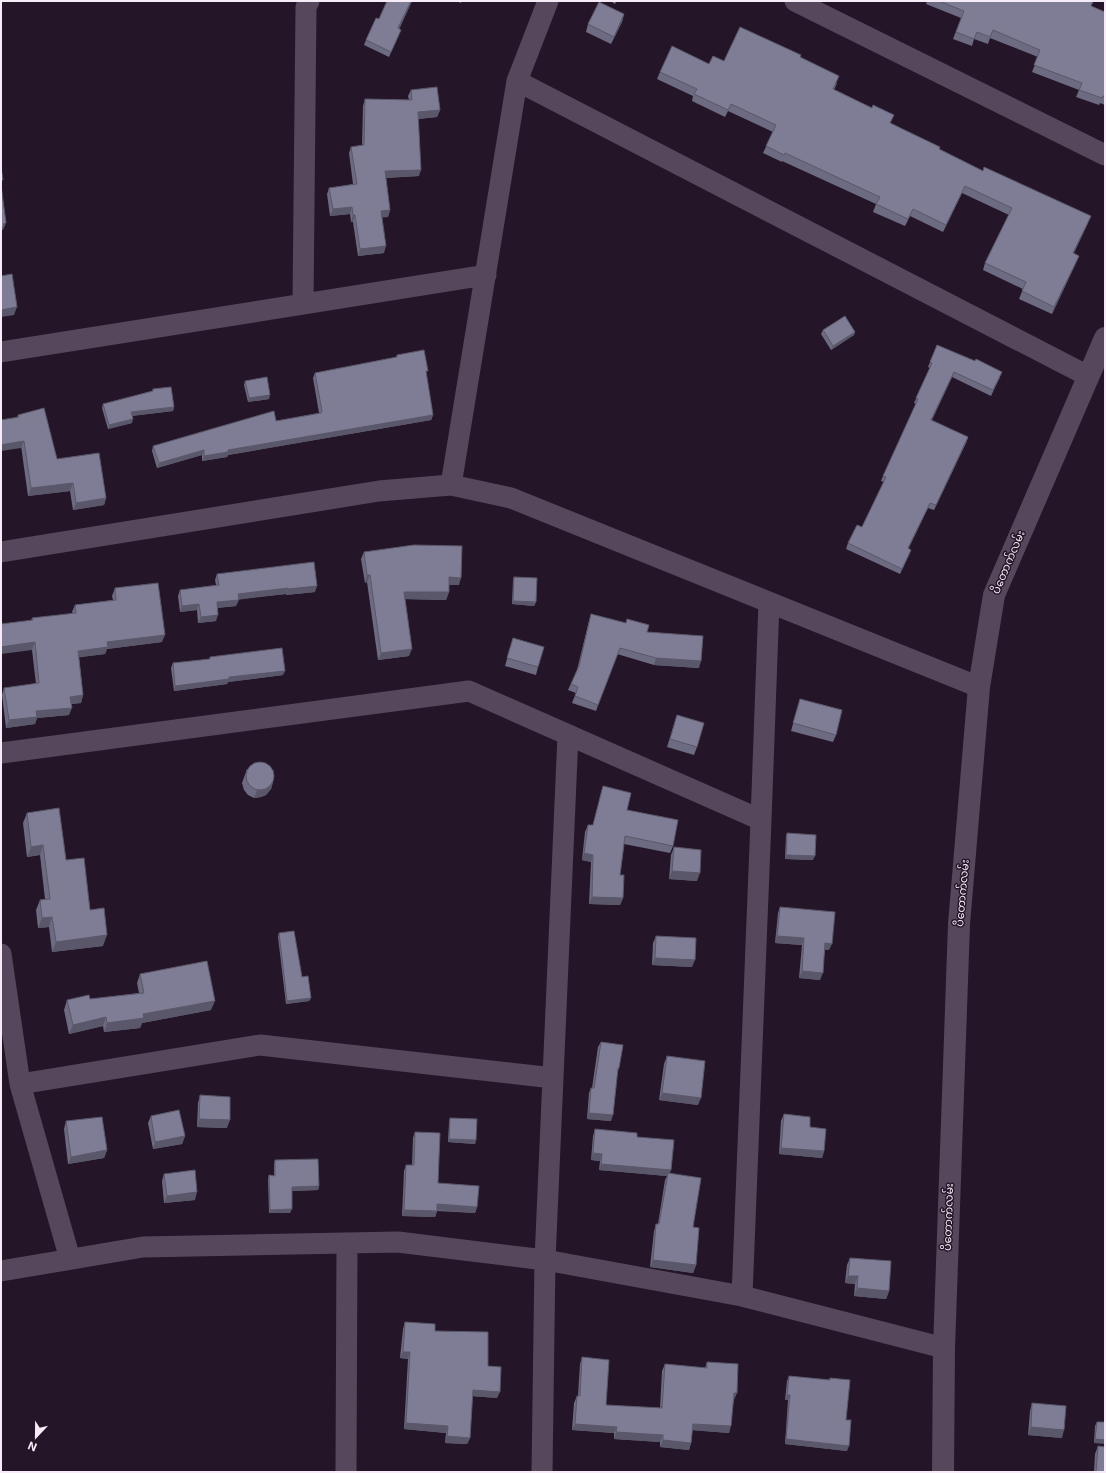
<svg xmlns="http://www.w3.org/2000/svg" width="1106" height="1473" font-family="Inter,'Noto Sans Myanmar',sans-serif">
  <style>
    .lines { fill: none; stroke-linecap: round; stroke-linejoin: round }
    .minor { stroke: #57475c; stroke-width: 21 }
    .tertiary { stroke: #57475c; stroke-width: 22 }
    .wall { fill: #6d6b81 }
    .shaded-wall { fill: #595769 }
    .building { fill: #7f7c96; stroke: #595769 }
    .labels { text-anchor: middle; dominant-baseline: central; stroke-width: 3; stroke-linejoin: round; paint-order: stroke }
    .street-label { font-size: 11px; fill: #f6ecf8; stroke: #241628 }
  </style>
  <rect width="100%" height="100%" fill="#241628"/>
  <g class="lines">
    <path class="minor" d="M795 1 1105 155
      M517 81 1088 376
      M303 304 306 7 309 1
      M1 352 486 275
      M451 485 517 81 548 1
      M1 552 379 491 451 485 511 498 979 687
      M1 753 469 691 761 820
      M1 954 20 1084 70 1259
      M20 1084 260 1045 553 1078
      M1 1271 143 1247 398 1242 545 1260 742 1296 944 1348
      M742 1296 761 820 769 602
      M346 1472 347 1243
      M542 1472 545 1260 568 735"/>
    <path class="tertiary" d="M943 1472 944 1348 959 924 979 687 994 595 1105 338"/>
  </g>
  <path class="wall" d="M387 1H412L399 29V35L389 57 364 45 366 40 379 19Z
    M456 1H462L461 3Z
    M610 1H617L615 4Z
    M927 1H1094L1091 6 1105 12V105L1100 103 1099 105 1076 97 1079 90 1032 72 1038 57 990 38 988 44 974 39 972 46 953 39 961 18 926 4Z
    M624 14 622 22 611 44 586 32 588 24Z
    M800 57 837 83 834 90 891 123 939 149 1088 223 1074 253 1079 256 1076 263 1052 314 1019 299 1023 289 983 270 985 263 1009 215 962 193 943 232 910 216 905 226 873 212 876 204 782 161V162L763 153 773 132 728 111 725 117 692 101 693 96 657 79 660 72 724 61Z
    M411 90 440 110 437 117 418 119 419 176 386 178 390 210 388 217H382L384 253 358 256 353 222H351L350 214 330 216 327 194 329 188 353 184 349 153 351 147 362 145 363 106 365 99 409 100 408 96Z
    M823 330 855 332 854 335 831 350 821 334Z
    M937 345 1000 377 991 396 952 377 932 420 968 437 966 443 934 510 928 508 908 549 909 555 900 574 846 549 848 543 862 527 884 482 881 481 883 476 916 404 914 403 930 368 928 367Z
    M397 355 426 374 433 415 431 420 228 455 227 457 202 461V455L157 468 152 451 153 446 276 421 319 413 313 378 315 373 396 357Z
    M245 381 269 399 248 402 244 385Z
    M153 389 174 407 173 411 132 416V423L108 429 102 408 103 404 152 391Z
    M18 415 57 459 106 498 104 505 73 510 70 491 28 496 17 417Z
    M364 552 459 585H449V592L446 600 405 599 409 656 378 660 367 582 365 583 361 559Z
    M217 574 315 592 286 595V594L238 599 236 606 217 608 216 621 198 623 197 610 180 612 178 596 180 590 216 585 215 580Z
    M514 577 536 602 534 606 512 604 513 580Z
    M115 588 162 642 107 649 105 654 79 657 83 695 81 703 71 704 69 715 37 718 35 724 6 728 2 695 4 688 36 684 32 650 31 621 32 618 73 614 72 612 75 605 113 600 112 596Z
    M591 614 647 632 699 668 654 665 617 654 596 711 572 703 576 693 568 690 577 670 589 621Z
    M513 638 538 667 536 675 505 666Z
    M210 657 283 675 228 682 227 684 174 691 171 668 173 663 209 659Z
    M800 699 836 735 833 742 791 731Z
    M677 715 697 747 694 755 667 747Z
    M247 769 273 782 271 789 266 795 261 797 254 798 248 795 244 790 242 783Z
    M603 786 627 810 673 846 670 853 624 844 620 875 623 898 620 905 589 904 591 862 582 860 585 832 588 825H593L601 793Z
    M27 813 66 860 90 910 103 946 52 952 49 927 38 928 36 910 40 900 45 899 40 855 27 857 23 823Z
    M787 833 813 860 785 859 786 836Z
    M674 847 697 881 669 879 671 855Z
    M780 907 829 950H825L820 980 799 978 802 945 775 943 778 913Z
    M279 933 302 977 311 998 309 1001 286 1004 278 937Z
    M656 936 692 967 652 965 653 943Z
    M140 974 211 1010 142 1023 140 1028 104 1032 103 1026 69 1034 64 1010 67 1000 90 999 139 993 137 983Z
    M601 1042 619 1068 617 1074 611 1121 587 1119 589 1093 591 1088H592L598 1047Z
    M667 1056 698 1105 659 1100 664 1064Z
    M200 1095 227 1128 197 1127 198 1103Z
    M784 1114 810 1127 824 1151 822 1158 779 1154 781 1121Z
    M151 1116 185 1136 182 1144 153 1149 148 1123Z
    M450 1118 476 1140 475 1144 448 1142 449 1122Z
    M66 1121 107 1150 104 1158 68 1164 64 1129Z
    M595 1129 637 1137 670 1173 693 1227 696 1265 693 1273 650 1267 654 1231 656 1224H658L665 1180 667 1176 599 1170 600 1161 591 1160 593 1136Z
    M415 1132 438 1183 477 1207 475 1213 437 1211 435 1217 402 1216 404 1171 406 1165H412L413 1138Z
    M275 1160 319 1186 318 1190 292 1191 290 1213H269L268 1179 269 1175 274 1176V1164Z
    M164 1174 195 1200 164 1203 162 1181Z
    M850 1258 889 1291 886 1299 854 1296 855 1284 845 1283 847 1265Z
    M405 1322 435 1331 488 1366 497 1398 472 1396 470 1438 467 1444 445 1443 446 1433 404 1429 408 1359 400 1358 403 1329Z
    M582 1357 606 1405 660 1408 662 1371 665 1364 705 1368 707 1362 734 1400V1399L729 1433 692 1430 691 1443 689 1450 660 1447V1442L614 1439V1433L572 1430 574 1403 577 1396H578L580 1364Z
    M789 1376 829 1380 830 1378 846 1420 847 1451 785 1444 788 1400H785L787 1381Z
    M1032 1403 1062 1438 1028 1435 1030 1411Z
    M1097 1422H1105L1094 1443 1095 1426Z
    M1098 1446 1105 1472H1094L1095 1454Z"/>
  <path class="shaded-wall" d="M411 1H412L397 34 398 28Z
    M624 14 622 22 611 44 614 37Z
    M440 110 437 117 415 119 418 112Z
    M421 170 419 176 382 178 385 171Z
    M965 186 962 193 943 232 946 225Z
    M352 207 350 214 330 216 333 209Z
    M913 209 910 216 905 226 908 219Z
    M390 210 388 217 378 218 381 211Z
    M353 215H355L353 222H351Z
    M1091 216 1088 223 1070 260 1073 253Z
    M6 223 3 230H2L1 234V227L3 224Z
    M386 246 384 253 358 256 360 249Z
    M1079 256 1076 263 1052 314 1054 307Z
    M17 307 14 315 1 317V310Z
    M855 332 854 335 831 350 833 346Z
    M954 372 952 377 929 425 931 420Z
    M270 395 269 399 248 402 249 398Z
    M174 407 173 411 130 416 131 412Z
    M433 415 431 420 228 455 227 457 202 461 204 456 228 450Z
    M133 419 132 423 108 429 109 425Z
    M968 437 966 443 934 510 936 505Z
    M24 441 21 448 1 451V445Z
    M204 450 202 455 157 468 159 463Z
    M73 483 70 491 28 496 31 488Z
    M106 498 104 505 73 510 76 503Z
    M930 503 928 508 906 554 908 548Z
    M911 550 909 555 900 574 902 569Z
    M367 575H370L367 582 365 583Z
    M449 577 461 578 459 585H447Z
    M317 586 315 592 286 595 288 589Z
    M288 588 286 594 236 600 238 594Z
    M404 592H449L446 600 402 599Z
    M239 600 236 606 215 608 217 602Z
    M513 601 536 602 534 606 512 604Z
    M199 604 197 610 180 612 182 606Z
    M218 615 216 621 198 623 201 617Z
    M165 635 162 642 107 649 105 654 75 658 78 651 107 642Z
    M35 642 32 650 1 654V647Z
    M412 649 409 656 378 660 381 653Z
    M656 658 701 661 699 668 654 665Z
    M285 671 283 675 228 682 227 684 174 691 175 686 229 677Z
    M83 695 81 703 67 704 70 697Z
    M72 708 69 715 37 718 35 724 6 728 9 720 36 711Z
    M273 782 271 789 266 795 261 797 254 798 257 790Z
    M43 845 40 855 27 857 31 847Z
    M584 853 593 855 591 862 582 860Z
    M786 855 815 856 813 860 785 859Z
    M672 871 700 873 697 881 669 879Z
    M592 897 623 898 620 905 589 904Z
    M52 917 49 927 38 928 42 918Z
    M107 935 103 946 52 952 56 942Z
    M777 936 804 938 802 945 775 943Z
    M825 943 832 944 829 950H823Z
    M655 958 695 960 692 967 652 965Z
    M802 971 823 973 820 980 799 978Z
    M311 998 309 1001 286 1004 287 1001Z
    M215 1001 211 1010 142 1023 140 1028 104 1032 107 1023 143 1014Z
    M106 1017 103 1026 69 1034 73 1025Z
    M662 1093 701 1098 698 1105 659 1100Z
    M589 1113 613 1115 611 1121 587 1119Z
    M199 1119 230 1120 227 1128 197 1127Z
    M185 1136 182 1144 153 1149 155 1142Z
    M449 1139 476 1140 475 1144 448 1142Z
    M781 1148 824 1151 822 1158 779 1154Z
    M107 1150 104 1158 68 1164 71 1157Z
    M593 1153 602 1154 600 1161 591 1160Z
    M601 1164 671 1170 669 1177 668 1173 667 1176 599 1170Z
    M319 1186 318 1190 291 1191 292 1187Z
    M197 1192 195 1200 164 1203 167 1196Z
    M437 1204 477 1207 475 1213 435 1210Z
    M292 1209 290 1213H269L270 1210Z
    M404 1210 437 1211 435 1217 402 1216Z
    M653 1260 696 1265 693 1273 650 1267Z
    M848 1276H858L855 1284 845 1283Z
    M857 1288 889 1291 886 1299 854 1296Z
    M403 1352H410L408 1359 400 1358Z
    M473 1390 500 1392 497 1398 471 1396Z
    M734 1393H737L734 1400 732 1399Z
    M787 1395H790L788 1400H785Z
    M406 1423 448 1426 446 1433 404 1429Z
    M575 1424 617 1427 614 1433 572 1430Z
    M693 1424 731 1426 729 1433 690 1430Z
    M1031 1427 1064 1430 1062 1438 1028 1435Z
    M616 1432 663 1435 660 1442 614 1439Z
    M447 1436 470 1438 467 1444 445 1443Z
    M786 1439 849 1446 847 1451 785 1444Z
    M1095 1439 1105 1440V1444L1094 1443Z
    M663 1440 691 1443 689 1450 660 1447Z"/>
  <path class="building" d="M387 1H411L398 28 401 30 391 52 366 40 376 18 379 19Z
    M939 1H1093L1091 6 1105 12V97L1103 96 1102 98 1079 90 1082 83 1034 65 1040 50 993 30 990 37 977 32 974 39 956 32 964 11Z
    M599 2 624 14 614 37 588 24Z
    M740 27 801 55 800 57 839 76 833 89 872 108 873 105 894 115 890 123 940 147 939 149 983 171 984 167 1091 216 1073 253 1079 256 1054 307 1022 291 1026 282 985 263 1012 208 965 186 946 225 913 209 908 219 876 204 880 197 785 153 784 155 766 146 776 125 731 104 728 110 694 94 697 89 660 72 672 46 709 64 713 56 724 61Z
    M437 87 440 110 418 112 421 170 385 171 390 210 381 211 386 246 360 249 355 215H353L352 207 333 209 329 188 357 184 351 147 364 145 365 99 412 100 411 90Z
    M1 167 3 180H1Z
    M1 185 6 223 3 224 4 227H1Z
    M12 274 17 307 1 310V276Z
    M845 316 855 332 833 346 823 330Z
    M937 345 975 361 976 359 1002 372 993 390 954 372 931 420 968 437 936 505 930 503 908 548 911 550 902 569 848 543 857 525 862 527 886 477 883 476 918 399 916 398 932 363 930 362Z
    M424 350 428 371H426L433 415 228 450V452L204 456V450L159 463 153 446 274 411 276 421 321 413 322 411 315 373 397 357V355Z
    M267 377 270 395 249 398 245 381Z
    M171 387 174 407 131 412 133 419 109 425 103 404 153 391V389Z
    M44 408 57 459 99 453 106 498 76 503 73 483 31 488 24 441 1 445V420L19 417 18 415Z
    M414 545 462 546 461 578 449 577V592H404L412 649 381 653 370 575H367L364 552Z
    M314 562 317 586 288 589V588L238 594 239 600 217 602 218 615 201 617 199 604 182 606 180 590 219 585 217 574Z
    M514 577 537 578 536 602 513 601Z
    M158 583 165 635 107 642 108 647 78 651 83 695 70 697 72 708 36 711 37 717 9 720 4 688 39 683 35 642 1 647V624L33 620 32 618 76 613 75 605 116 600 115 588Z
    M591 614 626 623 627 619 649 625 647 632 703 636 701 661 656 658 620 648 598 705 575 696 578 687 571 684 579 666Z
    M513 638 544 647 538 667 507 658Z
    M282 648 285 671 229 677V679L175 686 173 663 210 659V657Z
    M800 699 842 710 836 735 793 723Z
    M677 715 704 723 697 747 670 739Z
    M246 776a14 14 0 1 1 28 0a14 14 0 1 1-28 0Z
    M603 786 631 793 627 810 678 820 673 846 625 836 620 875H624L623 898 592 897 593 855 584 853 588 825H593Z
    M59 808 66 860 84 858 90 910 104 908 107 935 56 942 52 917 42 918 40 900 50 899 43 845 31 847 27 813Z
    M787 833 816 835 815 856 786 855Z
    M674 847 701 850 700 873 672 871Z
    M780 907 835 912 832 944 825 943 823 973 802 971 804 938 777 936Z
    M294 931 302 977 308 976 311 998 287 1001 279 933Z
    M656 936 696 938 695 960 655 958Z
    M207 961 215 1001 143 1014 144 1018 107 1023 106 1017 73 1025 67 1000 89 995 90 999 144 993 140 974Z
    M601 1042 623 1045 619 1068H618L613 1115 589 1113 591 1088H594Z
    M667 1056 705 1061 701 1098 662 1093Z
    M200 1095 230 1097V1120L199 1119Z
    M179 1110 185 1136 155 1142 151 1116Z
    M784 1114 810 1117V1127L826 1129 824 1151 781 1148Z
    M102 1117 107 1150 71 1157 66 1121Z
    M450 1118 477 1119 476 1140 449 1139Z
    M595 1129 637 1133V1137L674 1140 671 1170 601 1164 602 1154 593 1153Z
    M415 1132 440 1133 438 1183 479 1186 477 1207 437 1204V1211L404 1210 406 1165H414Z
    M318 1159 319 1186 292 1187V1209L270 1210 269 1175 275 1176V1160Z
    M195 1170 197 1192 167 1196 164 1174Z
    M668 1173 701 1178 693 1227 699 1228 696 1265 653 1260 656 1224H659Z
    M850 1258 891 1261 889 1291 857 1288 858 1276H848Z
    M405 1322 435 1324V1331L488 1332V1366L501 1367 500 1392 473 1390 470 1438 447 1436 448 1426 406 1423 410 1352H403Z
    M582 1357 609 1360 606 1405 662 1408 665 1364 707 1368V1362L738 1364 737 1393H734L731 1426 693 1424 691 1443 663 1440V1435L616 1432 617 1427 575 1424 577 1396H580Z
    M789 1376 830 1380V1378L850 1380 846 1420H851L849 1446 786 1439 790 1395H787Z
    M1032 1403 1066 1406 1064 1430 1031 1427Z
    M1097 1422H1105V1440L1095 1439Z
    M1098 1446 1105 1447V1472H1096Z"/>
  <g class="labels">
    <g class="street-label">
      <text transform="translate(1008 562) rotate(-67)">ပိတောက်လမ်း</text>
      <text transform="translate(962 893) rotate(-85)">ပိတောက်လမ်း</text>
      <text transform="translate(948 1217) rotate(-88)">ပိတောက်လမ်း</text>
    </g>
  </g>
  <rect width="1106" height="1473" fill="none" stroke="#f6ecf8" stroke-width="4"/>
  <g transform="translate(36 1437) rotate(202)" stroke="#241628" stroke-width="3" paint-order="stroke">
  <path d="M0-3L7 15L0 10L-7 15Z" fill="#f6ecf8"/>
  <text y="-6" font-size="11" font-weight="bold" text-anchor="middle" fill="#f6ecf8">N</text>
  </g>
</svg>
